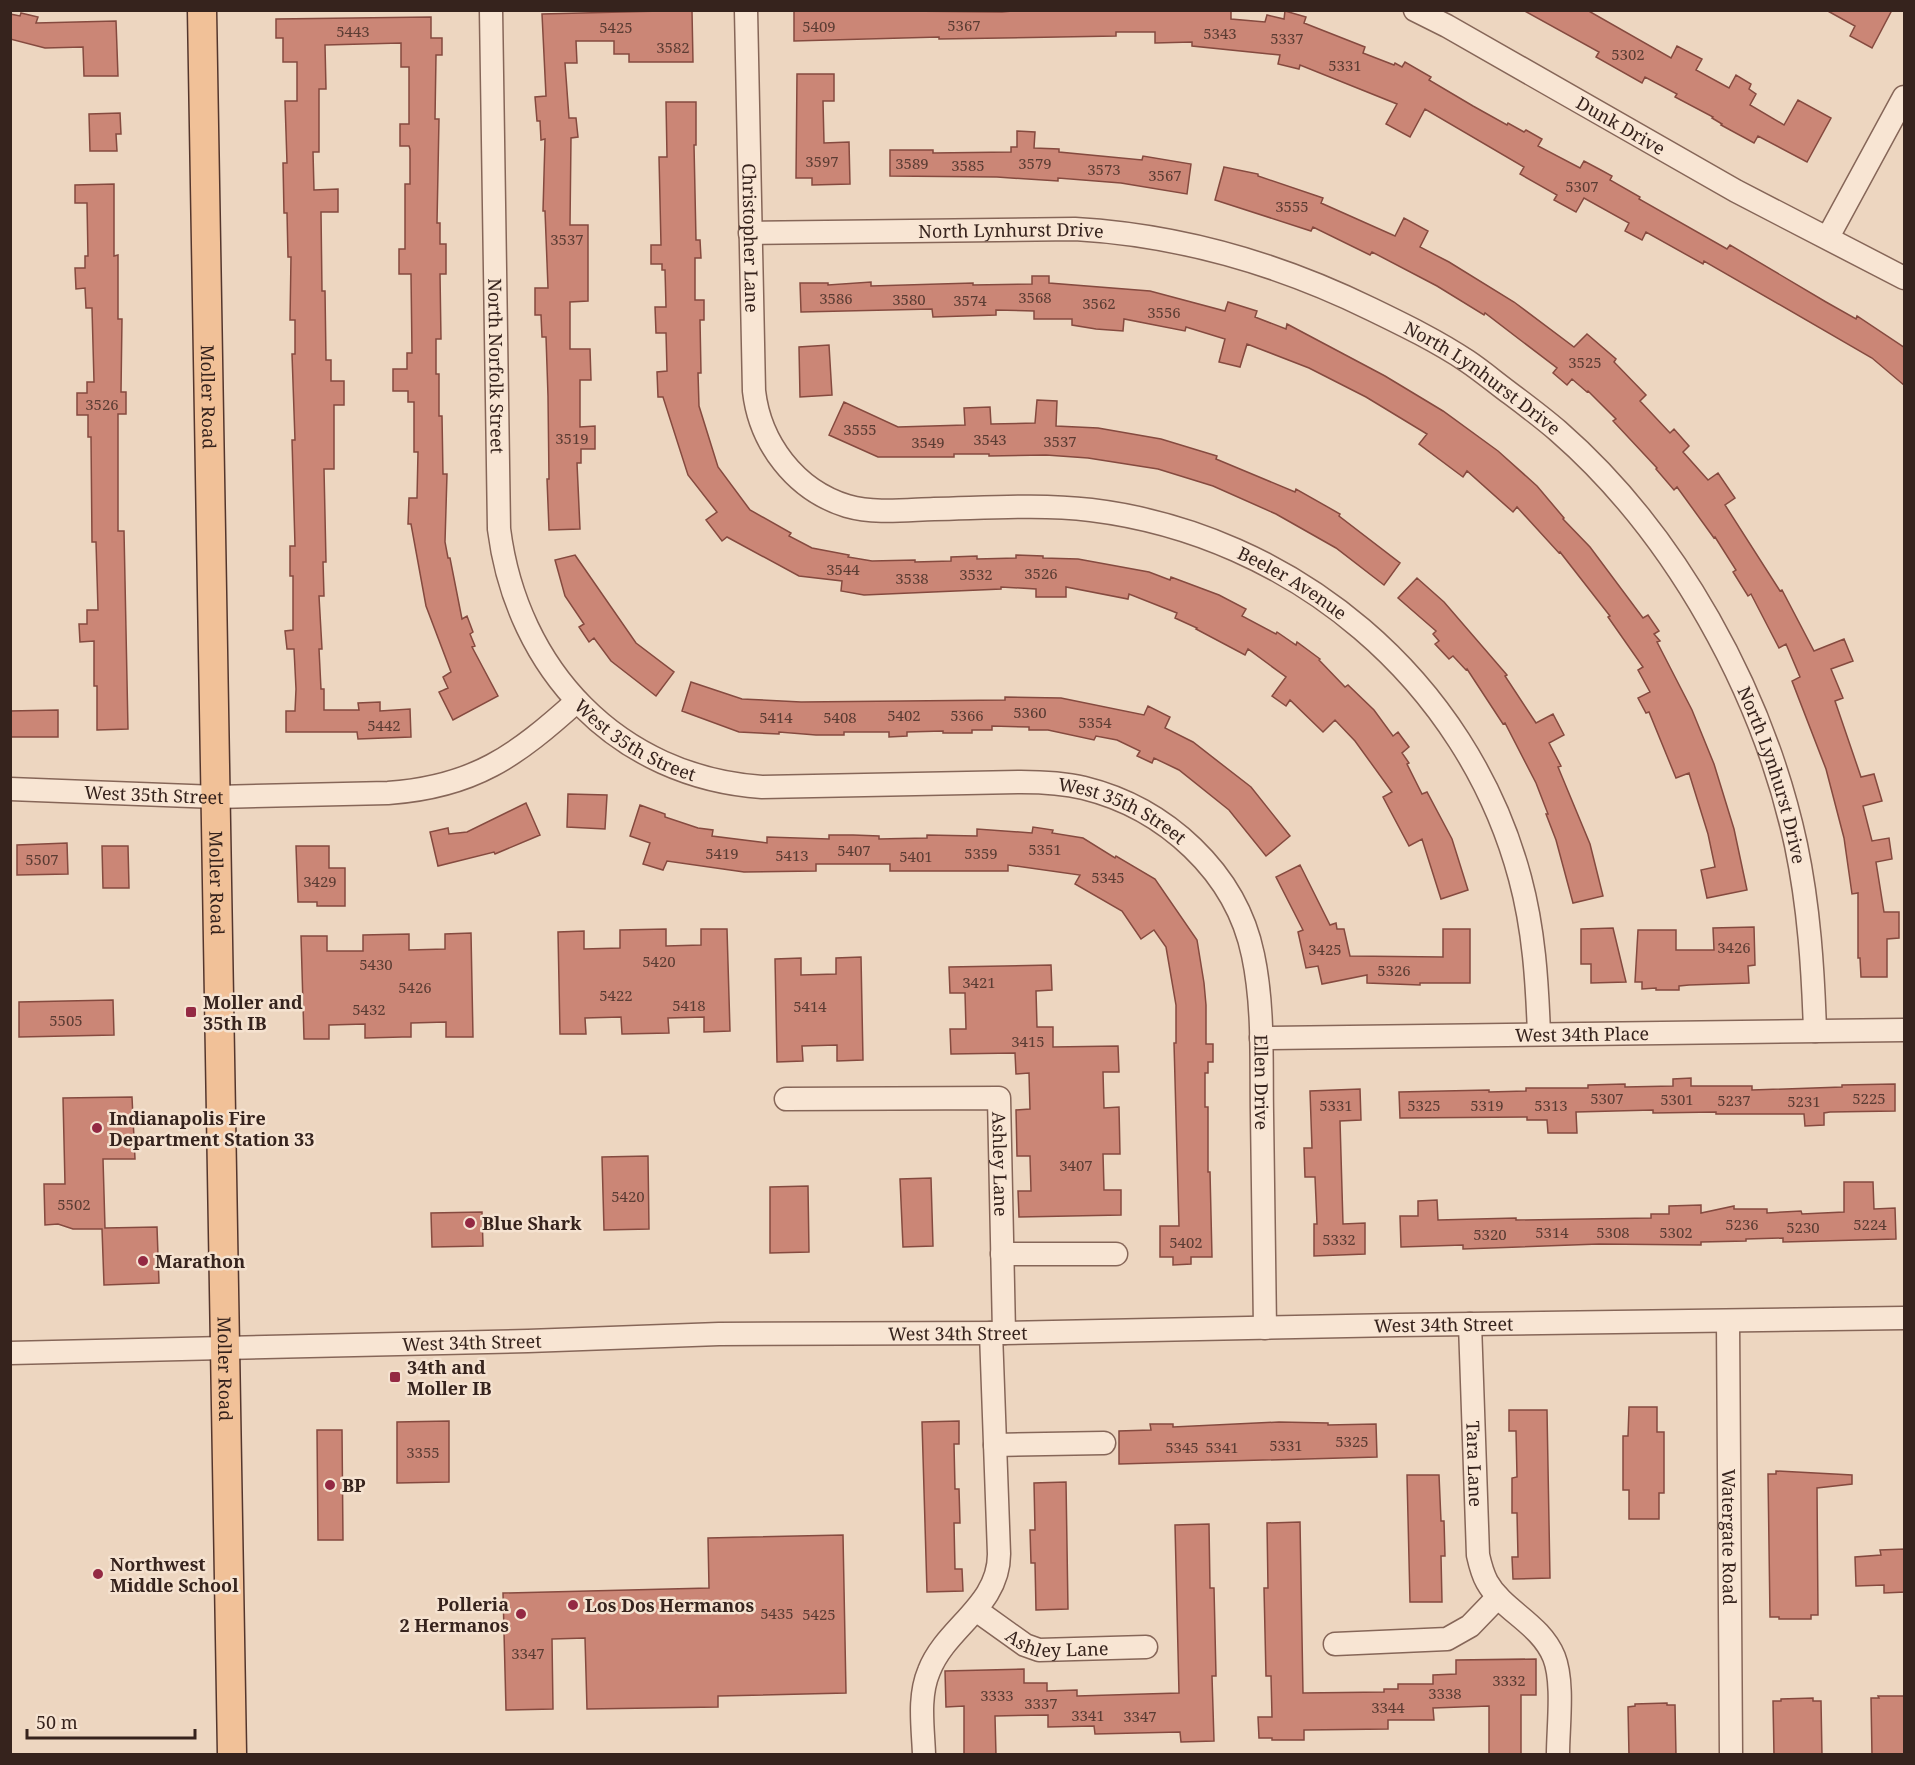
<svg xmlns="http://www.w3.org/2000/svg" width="1915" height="1765" font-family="'Noto Serif',serif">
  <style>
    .building { fill: #cb8676; stroke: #854a3f; stroke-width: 1.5 }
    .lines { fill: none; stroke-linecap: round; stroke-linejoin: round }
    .minor-casing { stroke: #866658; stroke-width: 25 }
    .major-casing { stroke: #54362d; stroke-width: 31 }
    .minor { stroke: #f8e5d3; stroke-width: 22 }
    .major { stroke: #f1c198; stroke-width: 28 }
    .poi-dot { fill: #942943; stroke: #f5e2d0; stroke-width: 2 }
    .labels { text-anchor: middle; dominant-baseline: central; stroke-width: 5; stroke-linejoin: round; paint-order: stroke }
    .number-label { font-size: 15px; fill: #5b3c33 }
    .street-label { font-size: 18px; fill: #36231d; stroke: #f5e2d0 }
    .poi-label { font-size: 18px; font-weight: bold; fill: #36231d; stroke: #f5e2d0; text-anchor: start }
  </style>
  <rect width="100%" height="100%" fill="#edd6c0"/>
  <path class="building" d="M794 10 1002 12 1022 10H1231V19L1265 22 1267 15 1284 19 1285 11 1306 17 1304 23 1365 47 1363 53 1394 65 1395 63 1402 67 1405 62 1431 77 1429 80 1473 106 1507 125 1508 123 1524 132 1526 130 1542 139 1538 146 1580 168 1584 161 1599 169 1612 176 1610 180 1640 197 1639 199 1727 249 1730 245 1826 302 1856 319 1857 316 1905 348V386L1872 358 1704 261 1703 264 1646 232 1642 240 1625 231 1629 223 1584 198 1576 212 1554 200 1557 195 1520 174 1524 167 1425 109 1410 137 1386 124 1397 104 1300 65 1299 69 1278 64 1280 55 1192 46V42L1155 43V32H1116V36L939 39V37L794 41Z
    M1523 10H1587L1671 58 1677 46 1702 59 1696 70 1729 88 1736 75 1751 84 1749 89 1756 94 1750 105 1784 125 1798 100 1831 118 1807 162 1758 136 1754 143 1721 125 1722 124 1712 118 1713 117 1675 97 1677 94 1645 77 1642 83 1596 57 1599 52Z
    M1826 10H1892L1872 48 1850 36 1855 26Z
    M662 11H692L693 62H629V54H614V41H576L577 63H565L569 118H576L578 137 571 138 570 225H588V301L570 302V349H590L591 380H580V427L595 426V449H581V463H577L580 529 549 530 547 479H549L548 396 546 337H542L541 315H535V288H548L545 211H543L545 139 541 140 540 121H537L535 97 546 96 542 14Z
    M21 13 38 17 36 23 116 21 118 76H84L83 47 45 48 10 39V14L20 16Z
    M431 17V38H442V55H436L435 119H439L437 223H440V244H446V274H440L441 339H436V374H439V416H442L443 474H447L445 542 448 558H450L462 619 467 616 473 632 470 634 475 646 472 647 498 696 453 720 439 692 448 688 443 677 451 672 426 606 411 524H408L409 498H417L418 452H414V402H408V391H393V369H407V353H412L411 274H399V249H405V184H410V149L409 146H400V124H409V67H401V43L325 45 326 89H319V152H313L314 190 338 189V212H321L322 291H325L326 360H331V381H344V405H334V469H324L326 562H323L324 596H319L322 649H319L321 689H324V710H359L358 703 380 702V711L410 709 411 737 358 739 357 732H286V711H295L296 689 294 649H287L285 631 293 630V576H290V546H295L292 440H295L292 354H295V320H290L291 257H288L287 213H284L283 163H287L285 101H297V62H283V38H276V19Z
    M797 74H834V101H823L824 143 849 142 850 184 812 185V178H796Z
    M666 102H696V145H694L696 240H700L701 258H695V300H704V320H700L701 373H698L699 406 718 467 750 510 791 533 789 536 812 548 849 555 848 557 872 561 915 560V562L951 561V557L977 556V559L1016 558V555L1043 556V558L1078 559 1149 572 1170 580 1171 577 1219 595 1246 609 1242 616 1276 634 1277 632 1296 645 1297 642 1320 659 1319 660 1345 687 1348 685 1374 710 1393 736 1398 732 1409 747 1402 753 1409 763 1407 764 1422 794 1427 792 1452 839 1468 890 1441 899 1422 839 1409 846 1383 797 1392 792 1355 741 1335 720 1323 732 1290 700 1286 706 1272 696 1286 677 1248 649 1245 655 1196 629 1197 628 1175 618 1177 613 1129 594 1128 599 1066 587V597H1036V589L1001 587V589L864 595 841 591 842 581 799 576 727 537 722 541 706 520 717 512 688 475 663 397H658L657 372 667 371 666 333H656L655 307H666L665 270H662V264H651V245H661L659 157H667Z
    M120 113 121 134H116L117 151H90L89 114Z
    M1017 131 1035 132 1034 148 1059 149V152L1142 160 1143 156 1191 164 1187 194 1121 183 1058 178V181L997 177 890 176V150H933V153L1011 152V147H1017Z
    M1224 167 1258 174V176L1323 198 1321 203 1395 236 1404 218 1428 231 1420 247 1449 262 1514 302 1574 347 1587 334 1616 359 1614 362 1646 395 1640 401 1670 433 1674 429 1689 446 1683 452 1708 480 1718 473 1735 498 1725 505 1780 591 1782 590 1814 651 1844 639 1853 661 1831 669 1843 698 1835 701 1861 777 1874 774 1882 801 1863 806 1872 841 1889 838 1892 859 1876 862 1884 912H1899V938L1887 939V977H1861L1860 958H1858V893L1852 894 1844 838 1826 769 1792 681 1800 677 1786 644 1779 648 1751 594 1748 596 1733 572 1736 570 1715 537 1714 538 1677 487 1674 490 1656 469 1657 468 1613 421 1616 419 1588 391 1587 392 1572 379 1567 385 1553 373 1557 368 1485 313 1484 315 1437 286 1372 252 1370 255 1313 227 1311 231 1215 200Z
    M114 184V256L118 255V319H122L121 392H126V414H118V531H124L128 729 97 730V686H94V641L80 642 79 624H87V610H98L96 542H92L91 437H88V415H77V393H87V382H94L92 308H86L85 288 76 289 75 268H85V256H88L87 203H75V185Z
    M1032 276H1049V283L1150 291 1225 311 1228 302 1257 311 1255 317 1286 329 1287 324 1385 376 1443 411 1498 451 1537 486 1564 518 1563 519 1590 547 1643 618 1648 615 1659 631 1654 634 1660 641 1657 642 1692 710 1714 764 1734 829 1747 890 1707 898 1701 870 1715 867 1708 834 1689 773 1676 778 1649 712 1646 713 1638 698 1650 692 1638 670 1643 667 1608 617 1610 616 1560 552 1559 553 1517 507 1513 512 1467 471 1463 477 1419 444 1427 434 1366 397 1309 368 1247 344 1240 367 1219 362 1225 339 1186 327 1185 331 1124 319 1123 331 1096 329 1072 325V319H1034V311L996 310V315L933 317 932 309 801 312 800 283H828V285L871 282V286L973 283V285L1032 284Z
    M829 345 832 395 800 397 799 347Z
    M1037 400 1057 401 1056 426 1098 428 1161 439 1217 456 1216 459 1295 492 1296 489 1340 514 1339 516 1400 563 1384 585 1336 548 1276 514 1213 486 1158 469 1088 458 1046 455 989 456V454H954V457H878L829 435 844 402 898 427 965 425 964 408 990 407 991 424 1035 423Z
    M575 555 636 643 674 672 656 696 611 661 594 638 589 642 579 627 584 624 565 596 555 560Z
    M1417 578 1444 602 1507 675 1505 676 1536 723 1553 714 1564 735 1549 743 1561 766 1558 767 1590 844 1603 896 1573 903 1556 840 1546 814H1548L1536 783 1505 723 1503 724 1467 669 1466 670 1453 656 1449 659 1435 644 1439 641 1433 634 1436 631 1398 598Z
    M691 682 742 699 801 702 1005 700V697L1061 698 1144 715 1148 706 1170 717 1165 728 1193 742 1251 787 1290 836 1266 856 1229 810 1179 770 1154 758 1152 763 1137 756 1140 751 1117 740 1096 736 1094 740 1048 730H1029V727L992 726V730H972V733H943V731L907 732V736L889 737V732H844V735H816L779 732V734L739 732 682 711Z
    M58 710V737H10V711Z
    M568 794 607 795 605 829 567 827Z
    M526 803 540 835 495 854 494 852 438 866 430 832 448 828 449 834 467 832Z
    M640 805 665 814V817L698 828 713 830 712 836 767 843V837L829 839V835H853L879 836V839L927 838V835L977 836V829L1032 833 1033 827 1053 830 1052 833 1083 838 1115 858 1116 856 1155 879 1197 940 1204 983 1206 1005V1044H1213V1062H1208V1073H1205V1107H1208V1172H1210L1212 1257H1191V1264L1173 1265V1257H1160V1226H1179L1174 1043H1176V1005L1166 947 1154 930 1141 939 1122 911 1075 884 1080 875 1008 865V871H890V864H816V871L744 872 667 861 663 870 643 864 650 843 630 836Z
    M67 843 68 874 17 875V845Z
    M102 846H128L129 888H103Z
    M296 846H329V868H345V906H317V902H298Z
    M1300 865 1330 925 1336 923 1337 929H1344L1350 956 1443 957V929H1470V983H1420V985L1367 983V975L1322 984 1318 966 1306 968 1298 932 1303 930 1276 877Z
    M1754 927 1755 965 1748 966 1749 983 1689 985 1679 986V990H1656V988L1642 989V982H1635L1638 930H1676V950H1714L1713 928Z
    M1613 928 1626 982 1591 983V964H1581V929Z
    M666 929V946L701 945V929H727L730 1031 704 1032V1017L668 1018 669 1033 622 1034 621 1017 585 1018 586 1034H560L558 932 584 931V949L620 948V930Z
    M471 933 473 1037H446V1022L411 1023V1037H402L365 1038V1024L329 1025V1039H304L301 936H327V951H363V935L409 934V950L445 949V934Z
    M861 957 863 1060 837 1061V1045L802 1046 803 1061 777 1062 775 959 801 958V975L836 974V958Z
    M1051 965 1052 990 1036 991 1037 1027H1053V1047L1118 1046 1119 1072H1103L1104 1108 1119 1107 1120 1154H1103L1104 1190H1121V1215L1019 1217 1018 1191H1031L1030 1156H1017L1016 1110 1030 1109 1029 1073 1016 1074 1015 1053 951 1054 950 1029H966L965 993H950L949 967Z
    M113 1000 114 1035 19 1037V1002Z
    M1691 1078V1086H1752V1090L1842 1087V1085L1895 1084V1111L1830 1112 1824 1113V1125L1805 1126 1804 1114H1716V1112L1653 1113V1110L1576 1112 1577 1133H1548L1547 1120H1527V1117L1400 1118 1399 1092 1489 1090V1092L1526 1091V1088H1588V1085L1625 1084V1087L1673 1086V1079Z
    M1360 1089 1361 1120 1340 1121 1343 1224 1365 1223V1254L1314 1256V1224H1317L1315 1177H1305L1304 1148H1312L1310 1091Z
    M132 1097 135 1159H103L105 1228 157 1227 159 1283 104 1285 102 1229H73L58 1224 45 1225 44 1184H65L63 1098Z
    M648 1156 649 1229 604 1230 602 1157Z
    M931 1178 933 1246 903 1247 900 1179Z
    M1844 1182H1873L1874 1209 1895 1208 1896 1239 1783 1242V1238L1746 1239V1241L1701 1242V1245L1599 1244 1463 1249V1245L1401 1247 1400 1216H1418V1201L1437 1200 1438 1220 1516 1218V1220L1651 1218V1214H1669V1206L1701 1205V1213L1734 1206V1209H1767V1213L1801 1211 1802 1214 1844 1212Z
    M808 1186 809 1252 770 1253V1187Z
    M482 1212 483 1246 432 1247 431 1213Z
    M1629 1407H1657V1432H1664V1493H1659V1519H1629V1490H1623V1436H1628Z
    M1509 1410H1547L1550 1578 1513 1579 1512 1557H1518L1517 1513H1512V1478L1517 1477 1516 1431H1509Z
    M449 1421V1482L397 1483V1422Z
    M959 1421V1444H954L955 1489H959L960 1523H954L955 1569H962L963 1591 927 1592 922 1422Z
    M1279 1422 1328 1423V1425L1376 1424 1377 1457 1119 1464V1431L1151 1430 1150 1424H1173V1427Z
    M317 1430H342L343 1540H318Z
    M1776 1471 1852 1475V1484L1817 1488 1818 1615H1811V1619H1779V1617H1770L1768 1474H1776Z
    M1407 1475H1439L1441 1521H1444L1445 1556H1441L1442 1602H1410Z
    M1066 1482 1068 1609 1036 1610 1035 1563H1031L1030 1530H1035L1034 1483Z
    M1300 1522 1303 1693 1384 1692V1689H1398V1684H1433V1675L1456 1674V1660L1536 1659V1695H1521V1755H1489V1706L1433 1708 1434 1720H1388V1729L1304 1730V1740H1272V1738H1259L1258 1717H1272L1271 1676H1266L1264 1588H1268L1267 1523Z
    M1209 1524 1210 1588H1214L1216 1676H1212L1214 1741 1181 1742 1180 1732 1095 1734 1094 1726 1048 1727V1715L995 1716 996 1755H964V1706L946 1707 945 1671 1024 1669V1683H1047V1691L1077 1690V1696L1179 1693 1175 1525Z
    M843 1535 846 1693 718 1696V1707L587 1709 585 1638 552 1639 553 1709 506 1710 503 1593 709 1588 708 1538Z
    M1905 1549V1592L1884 1593V1585L1856 1586 1855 1557 1881 1555 1880 1550Z
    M1878 1696H1905V1755H1872L1871 1698H1879Z
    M1813 1698V1701H1821L1822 1755H1774L1773 1701H1781V1699Z
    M1667 1703V1705H1675L1676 1755H1629L1628 1707 1635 1706V1704Z"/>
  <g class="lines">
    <g class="minor-casing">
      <g id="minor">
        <path id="s1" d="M491 10 499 529C517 670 618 777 762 787L1021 782C1042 782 1063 783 1084 788 1165 808 1236 872 1253 955 1264 1007 1261 1062 1262 1114 1263 1186 1264 1257 1265 1328"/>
        <path id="s2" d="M746 10 754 391C760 443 795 490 847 506 875 514 905 510 934 509 986 508 1039 504 1091 510 1294 535 1467 680 1520 878 1534 930 1537 981 1539 1034"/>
        <path id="s3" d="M1415 10 1447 26 1736 191 1904 278"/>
        <path id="s4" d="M750 233 1075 229C1178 235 1279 264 1371 309 1404 325 1437 341 1467 361 1482 371 1496 383 1511 394 1527 406 1543 418 1558 431 1676 534 1763 692 1796 845 1809 907 1813 969 1815 1031"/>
        <path d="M1828 237 1904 97"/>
        <path id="s5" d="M10 789 216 797 388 793C474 787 516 756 577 701"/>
        <path id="s6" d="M1261 1038 1904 1030"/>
        <path id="s7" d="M786 1099 999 1098 1004 1333"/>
        <path d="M1002 1254H1116"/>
        <path id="s8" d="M1728 1321 1731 1754"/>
        <path id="s9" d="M1470 1324 1478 1555C1480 1564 1482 1573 1487 1582 1503 1611 1540 1623 1554 1657 1564 1682 1558 1727 1558 1754"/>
        <path id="s10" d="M10 1353 528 1341 719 1334 1004 1333 1398 1325 1904 1318"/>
        <path d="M995 1445 1104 1443"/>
        <path id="s11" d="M976 1610 1025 1645 1039 1650 1146 1647"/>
        <path d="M1335 1644 1447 1639 1470 1626 1498 1597"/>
        <path d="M924 1754C923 1727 918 1697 929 1671 946 1627 999 1606 999 1554L991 1333"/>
      </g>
    </g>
    <g class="major-casing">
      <g id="major">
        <path id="s12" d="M202 10 232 1754"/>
      </g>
    </g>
    <use href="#minor" class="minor"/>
    <use href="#major" class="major"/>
  </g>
  <g class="poi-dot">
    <rect x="185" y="1006" width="12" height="12" rx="3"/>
    <circle cx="97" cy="1128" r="6"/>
    <circle cx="470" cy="1223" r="6"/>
    <circle cx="143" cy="1261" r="6"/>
    <rect x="389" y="1371" width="12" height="12" rx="3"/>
    <circle cx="330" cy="1485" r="6"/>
    <circle cx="98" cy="1574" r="6"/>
    <circle cx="573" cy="1605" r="6"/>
    <circle cx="521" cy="1614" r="6"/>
  </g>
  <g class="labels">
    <g class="number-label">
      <text x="964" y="25">5367</text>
      <text x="819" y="26">5409</text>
      <text x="616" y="27">5425</text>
      <text x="353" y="31">5443</text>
      <text x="1220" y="33">5343</text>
      <text x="1287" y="38">5337</text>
      <text x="673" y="47">3582</text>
      <text x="1628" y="54">5302</text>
      <text x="1345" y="65">5331</text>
      <text x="822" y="161">3597</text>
      <text x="912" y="163">3589</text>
      <text x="1035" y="163">3579</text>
      <text x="968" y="165">3585</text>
      <text x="1104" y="169">3573</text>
      <text x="1165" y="175">3567</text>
      <text x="1582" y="186">5307</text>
      <text x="1292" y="206">3555</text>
      <text x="567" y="239">3537</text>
      <text x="1035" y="297">3568</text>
      <text x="836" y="298">3586</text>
      <text x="909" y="299">3580</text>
      <text x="970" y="300">3574</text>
      <text x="1099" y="303">3562</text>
      <text x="1164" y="312">3556</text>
      <text x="1585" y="362">3525</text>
      <text x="102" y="404">3526</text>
      <text x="860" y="429">3555</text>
      <text x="572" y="438">3519</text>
      <text x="990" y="439">3543</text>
      <text x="1060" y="441">3537</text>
      <text x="928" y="442">3549</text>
      <text x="843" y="569">3544</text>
      <text x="1041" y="573">3526</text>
      <text x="976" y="574">3532</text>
      <text x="912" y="578">3538</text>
      <text x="1030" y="712">5360</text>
      <text x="904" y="715">5402</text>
      <text x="967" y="715">5366</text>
      <text x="776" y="717">5414</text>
      <text x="840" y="717">5408</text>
      <text x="1095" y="722">5354</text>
      <text x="384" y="725">5442</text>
      <text x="1045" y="849">5351</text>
      <text x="854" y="850">5407</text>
      <text x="722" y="853">5419</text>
      <text x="981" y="853">5359</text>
      <text x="792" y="855">5413</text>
      <text x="916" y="856">5401</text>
      <text x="42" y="859">5507</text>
      <text x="1108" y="877">5345</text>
      <text x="320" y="881">3429</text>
      <text x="1734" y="947">3426</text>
      <text x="1325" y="949">3425</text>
      <text x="659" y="961">5420</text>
      <text x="376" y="964">5430</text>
      <text x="1394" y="970">5326</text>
      <text x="979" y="982">3421</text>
      <text x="415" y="987">5426</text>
      <text x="616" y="995">5422</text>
      <text x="689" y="1005">5418</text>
      <text x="810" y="1006">5414</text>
      <text x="369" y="1009">5432</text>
      <text x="66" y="1020">5505</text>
      <text x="1028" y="1041">3415</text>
      <text x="1607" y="1098">5307</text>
      <text x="1869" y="1098">5225</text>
      <text x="1677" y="1099">5301</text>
      <text x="1734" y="1100">5237</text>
      <text x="1804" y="1101">5231</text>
      <text x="1336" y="1105">5331</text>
      <text x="1424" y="1105">5325</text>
      <text x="1487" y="1105">5319</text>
      <text x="1551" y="1105">5313</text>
      <text x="1076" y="1165">3407</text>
      <text x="628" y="1196">5420</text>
      <text x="74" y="1204">5502</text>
      <text x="1742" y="1224">5236</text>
      <text x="1870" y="1224">5224</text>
      <text x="1803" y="1227">5230</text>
      <text x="1552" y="1232">5314</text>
      <text x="1613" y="1232">5308</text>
      <text x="1676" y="1232">5302</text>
      <text x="1490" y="1234">5320</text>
      <text x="1339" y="1239">5332</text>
      <text x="1186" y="1242">5402</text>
      <text x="1352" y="1441">5325</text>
      <text x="1286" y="1445">5331</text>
      <text x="1182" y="1447">5345</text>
      <text x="1222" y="1447">5341</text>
      <text x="423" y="1452">3355</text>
      <text x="777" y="1613">5435</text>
      <text x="819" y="1614">5425</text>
      <text x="528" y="1653">3347</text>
      <text x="1509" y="1680">3332</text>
      <text x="1445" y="1693">3338</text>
      <text x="997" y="1695">3333</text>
      <text x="1041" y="1703">3337</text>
      <text x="1388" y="1707">3344</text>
      <text x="1088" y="1715">3341</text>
      <text x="1140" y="1716">3347</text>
    </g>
    <g class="street-label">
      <text stroke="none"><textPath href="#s3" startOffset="236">Dunk Drive</textPath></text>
      <text stroke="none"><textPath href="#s4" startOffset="261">North Lynhurst Drive</textPath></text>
      <text stroke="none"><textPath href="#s2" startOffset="228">Christopher Lane</textPath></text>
      <text stroke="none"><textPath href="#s1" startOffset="356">North Norfolk Street</textPath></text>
      <text stroke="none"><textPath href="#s4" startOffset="765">North Lynhurst Drive</textPath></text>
      <text stroke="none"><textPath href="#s12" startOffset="387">Moller Road</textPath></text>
      <text stroke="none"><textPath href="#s2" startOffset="998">Beeler Avenue</textPath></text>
      <text stroke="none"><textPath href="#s1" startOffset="782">West 35th Street</textPath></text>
      <text stroke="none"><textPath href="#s4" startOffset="1269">North Lynhurst Drive</textPath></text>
      <text stroke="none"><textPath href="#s5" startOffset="144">West 35th Street</textPath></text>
      <text stroke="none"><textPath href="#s1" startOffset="1286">West 35th Street</textPath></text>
      <text stroke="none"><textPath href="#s12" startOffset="873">Moller Road</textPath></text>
      <text stroke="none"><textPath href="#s6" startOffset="321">West 34th Place</textPath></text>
      <text stroke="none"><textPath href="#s1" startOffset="1620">Ellen Drive</textPath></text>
      <text stroke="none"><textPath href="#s7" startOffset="279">Ashley Lane</textPath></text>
      <text stroke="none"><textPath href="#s10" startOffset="1434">West 34th Street</textPath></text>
      <text stroke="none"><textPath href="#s10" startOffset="948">West 34th Street</textPath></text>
      <text stroke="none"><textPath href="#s10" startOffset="462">West 34th Street</textPath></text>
      <text stroke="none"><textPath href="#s12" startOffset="1359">Moller Road</textPath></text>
      <text stroke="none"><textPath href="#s9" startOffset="140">Tara Lane</textPath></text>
      <text stroke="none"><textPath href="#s8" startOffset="216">Watergate Road</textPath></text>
      <text stroke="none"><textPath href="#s11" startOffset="92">Ashley Lane</textPath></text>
    </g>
    <g class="poi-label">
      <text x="203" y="1002">Moller and<tspan x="203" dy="21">35th IB</tspan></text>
      <text x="109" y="1118">Indianapolis Fire<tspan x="109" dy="21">Department Station 33</tspan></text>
      <text x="482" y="1223">Blue Shark</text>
      <text x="155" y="1261">Marathon</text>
      <text x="407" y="1367">34th and<tspan x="407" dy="21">Moller IB</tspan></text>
      <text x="342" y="1485">BP</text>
      <text x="110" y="1564">Northwest<tspan x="110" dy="21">Middle School</tspan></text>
      <text x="509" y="1604" text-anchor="end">Polleria<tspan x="509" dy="21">2 Hermanos</tspan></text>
      <text x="585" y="1605">Los Dos Hermanos</text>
    </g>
  </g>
  <rect width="1915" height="1765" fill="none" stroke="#36231d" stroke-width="24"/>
  <path d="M27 1729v9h168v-9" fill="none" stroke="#36231d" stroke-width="3"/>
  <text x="36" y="1729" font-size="18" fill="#36231d" stroke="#f5e2d0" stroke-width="4.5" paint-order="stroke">50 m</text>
</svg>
